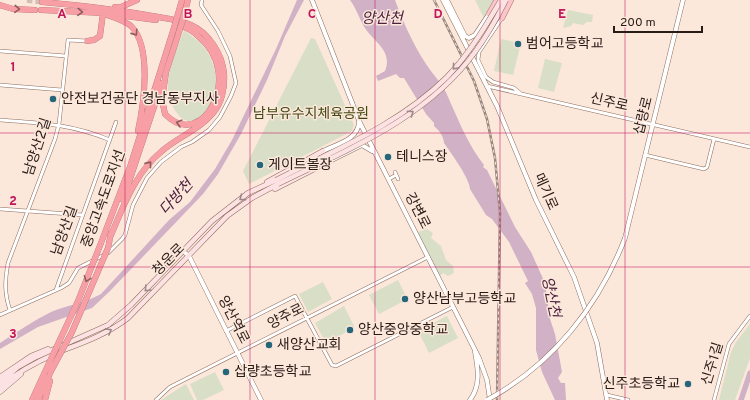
<svg xmlns="http://www.w3.org/2000/svg" width="750" height="400" font-family="Overpass,'Noto Sans KR',sans-serif">
  <style>
    .green { fill: #d9dec7 }
    .water { fill: #d1b1c5 }
    .lines { fill: none; stroke-linecap: round; stroke-linejoin: round }
    .river { stroke: #d1b1c5; stroke-width: 5.5 }
    .motorway-tunnel { stroke: #d2beb3; stroke-width: 5.5; stroke-dasharray: 5.5 3; stroke-linecap: butt }
    .minor-casing { stroke: #8c6d5c; stroke-width: 4 }
    .tertiary-casing { stroke: #8c6d5c; stroke-width: 5 }
    .secondary-casing { stroke: #8c6d5c; stroke-width: 5.5 }
    .primary-casing { stroke: #af7173; stroke-width: 6 }
    .motorway-casing { stroke: #af7173; stroke-width: 6 }
    .minor { stroke: #fff; stroke-width: 3 }
    .tertiary { stroke: #fff; stroke-width: 4 }
    .secondary { stroke: #fde2e4; stroke-width: 4.5 }
    .primary { stroke: #fbc5c9; stroke-width: 5 }
    .motorway { stroke: #f89fa5; stroke-width: 5.5 }
    .rail-casing { stroke: #98877e; stroke-width: 2.5 }
    .rail { stroke: #fce7db; stroke-width: 1; stroke-dasharray: 3; stroke-linecap: butt }
    .tertiary-bridge-casing { stroke: #8c6d5c; stroke-width: 5; stroke-linecap: butt }
    .secondary-bridge-casing { stroke: #8c6d5c; stroke-width: 5.5; stroke-linecap: butt }
    .motorway-bridge-casing { stroke: #af7173; stroke-width: 6; stroke-linecap: butt }
    .tertiary-bridge { stroke: #fff; stroke-width: 4 }
    .secondary-bridge { stroke: #fde2e4; stroke-width: 4.5 }
    .motorway-bridge { stroke: #f89fa5; stroke-width: 5.5 }
    .oneway { stroke: #905d5d }
    .oneway2 { stroke: #9d8887 }
    .grid { fill: none; stroke: #c2185b; stroke-width: 1; stroke-opacity: 0.55 }
    .poi-dot { fill: #25667a; stroke: #fce7db; stroke-width: 1.5 }
    .labels { text-anchor: middle; dominant-baseline: central; stroke-width: 3; stroke-linejoin: round; paint-order: stroke }
    .poi-label { font-size: 14px; fill: #281b15; stroke: #fce7db; text-anchor: start }
    .street-label { font-size: 14px; fill: #281b15; stroke: #fce7db }
    .park-label { font-size: 14px; fill: #3f4812; stroke: #fce7db }
    .water-label { font-size: 15px; font-style: italic; fill: #4b213e; stroke: #fce7db }
    .grid-label { font-size: 13px; text-anchor: middle; font-weight: bold; fill: #c2185b; stroke: #fce7db; stroke-width: 3; stroke-linejoin: round; paint-order: stroke }
  </style>
  <rect width="100%" height="100%" fill="#fce7db"/>
  <path class="green" d="M475 0H494L484 18Z
    M568 10 593 15 592 22H587L583 25 573 23 571 26 563 28Z
    M184 30C189 35 197 39 201 44 217 60 221 90 209 109 206 113 202 117 198 121 188 122 183 121 177 113 157 89 175 55 184 30Z
    M311 38 315 39 354 125 352 131 249 184 243 171Z
    M501 39 521 43 513 75 494 71Z
    M545 59 562 63 554 92 538 88Z
    M427 229 433 233 431 238 441 246 446 260 453 266 454 273 448 276 443 273 440 276 418 232Z
    M398 280 405 294 404 301 379 314 369 295Z
    M323 282 332 299 308 312 299 294Z
    M344 306 354 326 352 329 326 343 315 323Z
    M447 316 458 338 429 353 418 331Z
    M750 324V358L735 400H719L731 352 736 342Z
    M215 372 224 390 203 400H197L190 384Z
    M186 384 194 400H161Z"/>
  <path class="water" d="M297 0H304L285 36 267 80 241 134 218 174 203 194 110 291 92 308 38 327 0 349V343C17 332 33 321 51 312 68 305 85 303 101 294L169 220 190 202 215 169 232 140 276 49Z
    M350 0H395C403 22 413 44 426 64 433 75 443 84 448 97 458 119 468 145 484 165L483 167 487 170 515 227 531 252 545 283 550 319 555 334 562 372 558 378 561 383H565L566 400H555L542 372 536 350V308L532 294 525 283 528 281 509 242 492 219 486 215 470 189C470 179 451 153 444 143 444 137 439 130 434 126V123L426 114 404 78H400L396 74 378 81 376 76 385 71C393 51 375 43 365 28 359 19 357 9 350 0Z"/>
  <g class="lines">
    <path class="river" d="M741 400 750 373"/>
    <path class="motorway-tunnel" d="M27 0 42 2"/>
    <g class="minor-casing">
      <path id="minor" d="M502 18 479 52 478 60 486 77 493 82 514 88 520 93
        M0 51 66 56
        M0 85 62 90
        M487 86 750 147
        M0 120C41 123 71 124 110 140
        M645 155 704 169 707 167 714 139
        M395 172 398 179
        M389 179 396 175
        M0 209 83 215
        M56 290 116 122
        M10 310C4 293 5 280 8 263L55 139 59 124 68 40 87 41
        M0 315 61 288 69 283 78 268 108 253 122 239 125 235 133 205 147 178 161 162 181 147 192 142 209 130 220 117 231 96 236 83 230 56 218 31 201 5 202 0
        M226 331 295 296 332 365 336 366 453 307
        M607 395 628 400
        M156 400 170 387 428 257
        M714 400 729 344 750 316"/>
    </g>
    <g class="tertiary-casing">
      <path id="tertiary" d="M312 0 360 123 479 358 487 380 490 400
        M443 0 497 106 536 200 574 277 597 343 607 400
        M447 0 465 36 469 38 475 35 489 14
        M323 151C337 144 358 140 359 122
        M328 162 362 145 372 151
        M625 238 683 0
        M183 251 189 256 261 400
        M470 400C481 385 478 369 475 352"/>
    </g>
    <g class="secondary-casing">
      <path id="secondary" d="M267 182 323 151
        M275 189 328 162
        M61 351C85 342 107 334 128 318L227 216 252 198 278 184
        M0 377 31 356 48 349
        M0 382 18 367 34 358 108 325 131 305 212 221 248 193 276 180
        M0 387C17 372 34 363 55 354
        M0 392 21 374"/>
    </g>
    <g class="primary-casing">
      <path id="primary" d="M489 14 497 0
        M502 18 511 0"/>
    </g>
    <g class="motorway-casing">
      <path id="motorway" d="M42 2C77 5 112 9 147 15 162 18 178 19 191 25 209 33 222 54 224 73 225 87 222 103 213 113 199 130 178 137 162 151 135 173 124 205 111 235
        M0 5 13 9 35 10
        M115 7H121L137 0
        M41 10 103 13 156 20
        M177 17 182 0
        M183 19 188 0
        M87 41 94 40 100 36 103 13C111 17 124 20 131 26 152 47 144 103 138 131
        M166 72 162 100 165 114C202 153 245 75 199 37 194 32 190 29 184 27
        M165 75 179 32
        M123 200 162 83
        M101 243 131 164 173 31
        M108 248 111 233
        M32 400 44 374
        M38 400 51 371
        M45 400 50 381"/>
    </g>
    <use href="#minor" class="minor"/>
    <use href="#tertiary" class="tertiary"/>
    <use href="#secondary" class="secondary"/>
    <use href="#primary" class="primary"/>
    <use href="#motorway" class="motorway"/>
    <g class="rail-casing">
      <path id="rail" d="M434 0 474 81 487 119 495 158 500 213 497 400"/>
    </g>
    <use href="#rail" class="rail"/>
    <g class="tertiary-bridge-casing">
      <path id="tertiary-bridge" d="M487 400C552 365 599 306 625 238"/>
    </g>
    <g class="secondary-bridge-casing">
      <path id="secondary-bridge" d="M276 180C335 150 400 124 447 77 469 54 485 27 501 0
        M278 184C349 149 427 118 475 52 487 36 497 18 506 0"/>
    </g>
    <g class="motorway-bridge-casing">
      <path id="motorway-bridge" d="M173 31 177 17
        M179 32 183 19
        M51 371 72 332 108 248
        M44 374 78 301 101 243"/>
    </g>
    <use href="#tertiary-bridge" class="tertiary-bridge"/>
    <use href="#secondary-bridge" class="secondary-bridge"/>
    <use href="#motorway-bridge" class="motorway-bridge"/>
  </g>
  <defs><path id="oneway-chevron" d="M-2-3.5L2.5 0L-2 3.5" fill="none" stroke-width="1.6" stroke-linecap="round" stroke-linejoin="round"/></defs>
  <g class="oneway">
    <use href="#oneway-chevron" transform="translate(17 9) rotate(3)"/>
    <use href="#oneway-chevron" transform="translate(80 12) rotate(3)"/>
    <use href="#oneway-chevron" transform="translate(135 33) rotate(55)"/>
    <use href="#oneway-chevron" transform="translate(179 123) rotate(-165)"/>
    <use href="#oneway-chevron" transform="translate(149 164) rotate(-51)"/>
    <use href="#oneway-chevron" transform="translate(87 279) rotate(111)"/>
  </g>
  <g class="oneway2">
    <use href="#oneway-chevron" transform="translate(455 67) rotate(130)"/>
    <use href="#oneway-chevron" transform="translate(411 113) rotate(-35)"/>
    <use href="#oneway-chevron" transform="translate(242 198) rotate(144)"/>
    <use href="#oneway-chevron" transform="translate(147 289) rotate(134)"/>
    <use href="#oneway-chevron" transform="translate(109 331) rotate(-29)"/>
  </g>
  <path class="grid" d="M125 0V400M250 0V400M375 0V400M500 0V400M625 0V400M0 133H750M0 267H750"/>
  <g class="poi-dot">
    <circle cx="518" cy="44" r="4"/>
    <circle cx="53" cy="99" r="4"/>
    <circle cx="388" cy="157" r="4"/>
    <circle cx="260" cy="165" r="4"/>
    <circle cx="405" cy="299" r="4"/>
    <circle cx="350" cy="330" r="4"/>
    <circle cx="269" cy="345" r="4"/>
    <circle cx="226" cy="372" r="4"/>
    <circle cx="688" cy="384" r="4"/>
  </g>
  <g class="labels">
    <g class="poi-label">
      <text x="526" y="44">범어고등학교</text>
      <text x="61" y="99">안전보건공단 경남동부지사</text>
      <text x="396" y="157">테니스장</text>
      <text x="268" y="165">게이트볼장</text>
      <text x="413" y="299">양산남부고등학교</text>
      <text x="358" y="330">양산중앙중학교</text>
      <text x="277" y="345">새양산교회</text>
      <text x="234" y="372">삽량초등학교</text>
      <text x="680" y="384" text-anchor="end">신주초등학교</text>
    </g>
    <g class="street-label">
      <text transform="translate(609 103) rotate(13)">신주로</text>
      <text transform="translate(644 116) rotate(-76)">삽량로</text>
      <text transform="translate(38 147) rotate(-72)">남양산2길</text>
      <text transform="translate(545 192) rotate(66)">메기로</text>
      <text transform="translate(104 199) rotate(-70)">중앙고속도로지선</text>
      <text transform="translate(417 211) rotate(63)">강변로</text>
      <text transform="translate(65 231) rotate(-70)">남양산길</text>
      <text transform="translate(169 260) rotate(-45)">청운로</text>
      <text transform="translate(286 317) rotate(-27)">양주로</text>
      <text transform="translate(233 320) rotate(63)">양산역로</text>
      <text transform="translate(713 364) rotate(-73)">신주1길</text>
    </g>
    <g class="park-label">
      <text x="311" y="114">남부유수지체육공원</text>
    </g>
    <g class="water-label">
      <text x="382" y="19">양산천</text>
      <text transform="translate(177 198) rotate(-48)">다방천</text>
      <text transform="translate(550 297) rotate(78)">양산천</text>
    </g>
  </g>
  <g class="grid-label">
    <text x="62" y="18">A</text>
    <text x="188" y="18">B</text>
    <text x="312" y="18">C</text>
    <text x="438" y="18">D</text>
    <text x="562" y="18">E</text>
    <text x="13" y="71">1</text>
    <text x="13" y="205">2</text>
    <text x="13" y="338">3</text>
  </g>
  <path d="M614 26v6h88v-6" fill="none" stroke="#281b15" stroke-width="2"/>
  <text x="620" y="26" font-size="12" fill="#281b15" stroke="#fce7db" stroke-width="3" paint-order="stroke">200 m</text>
</svg>
